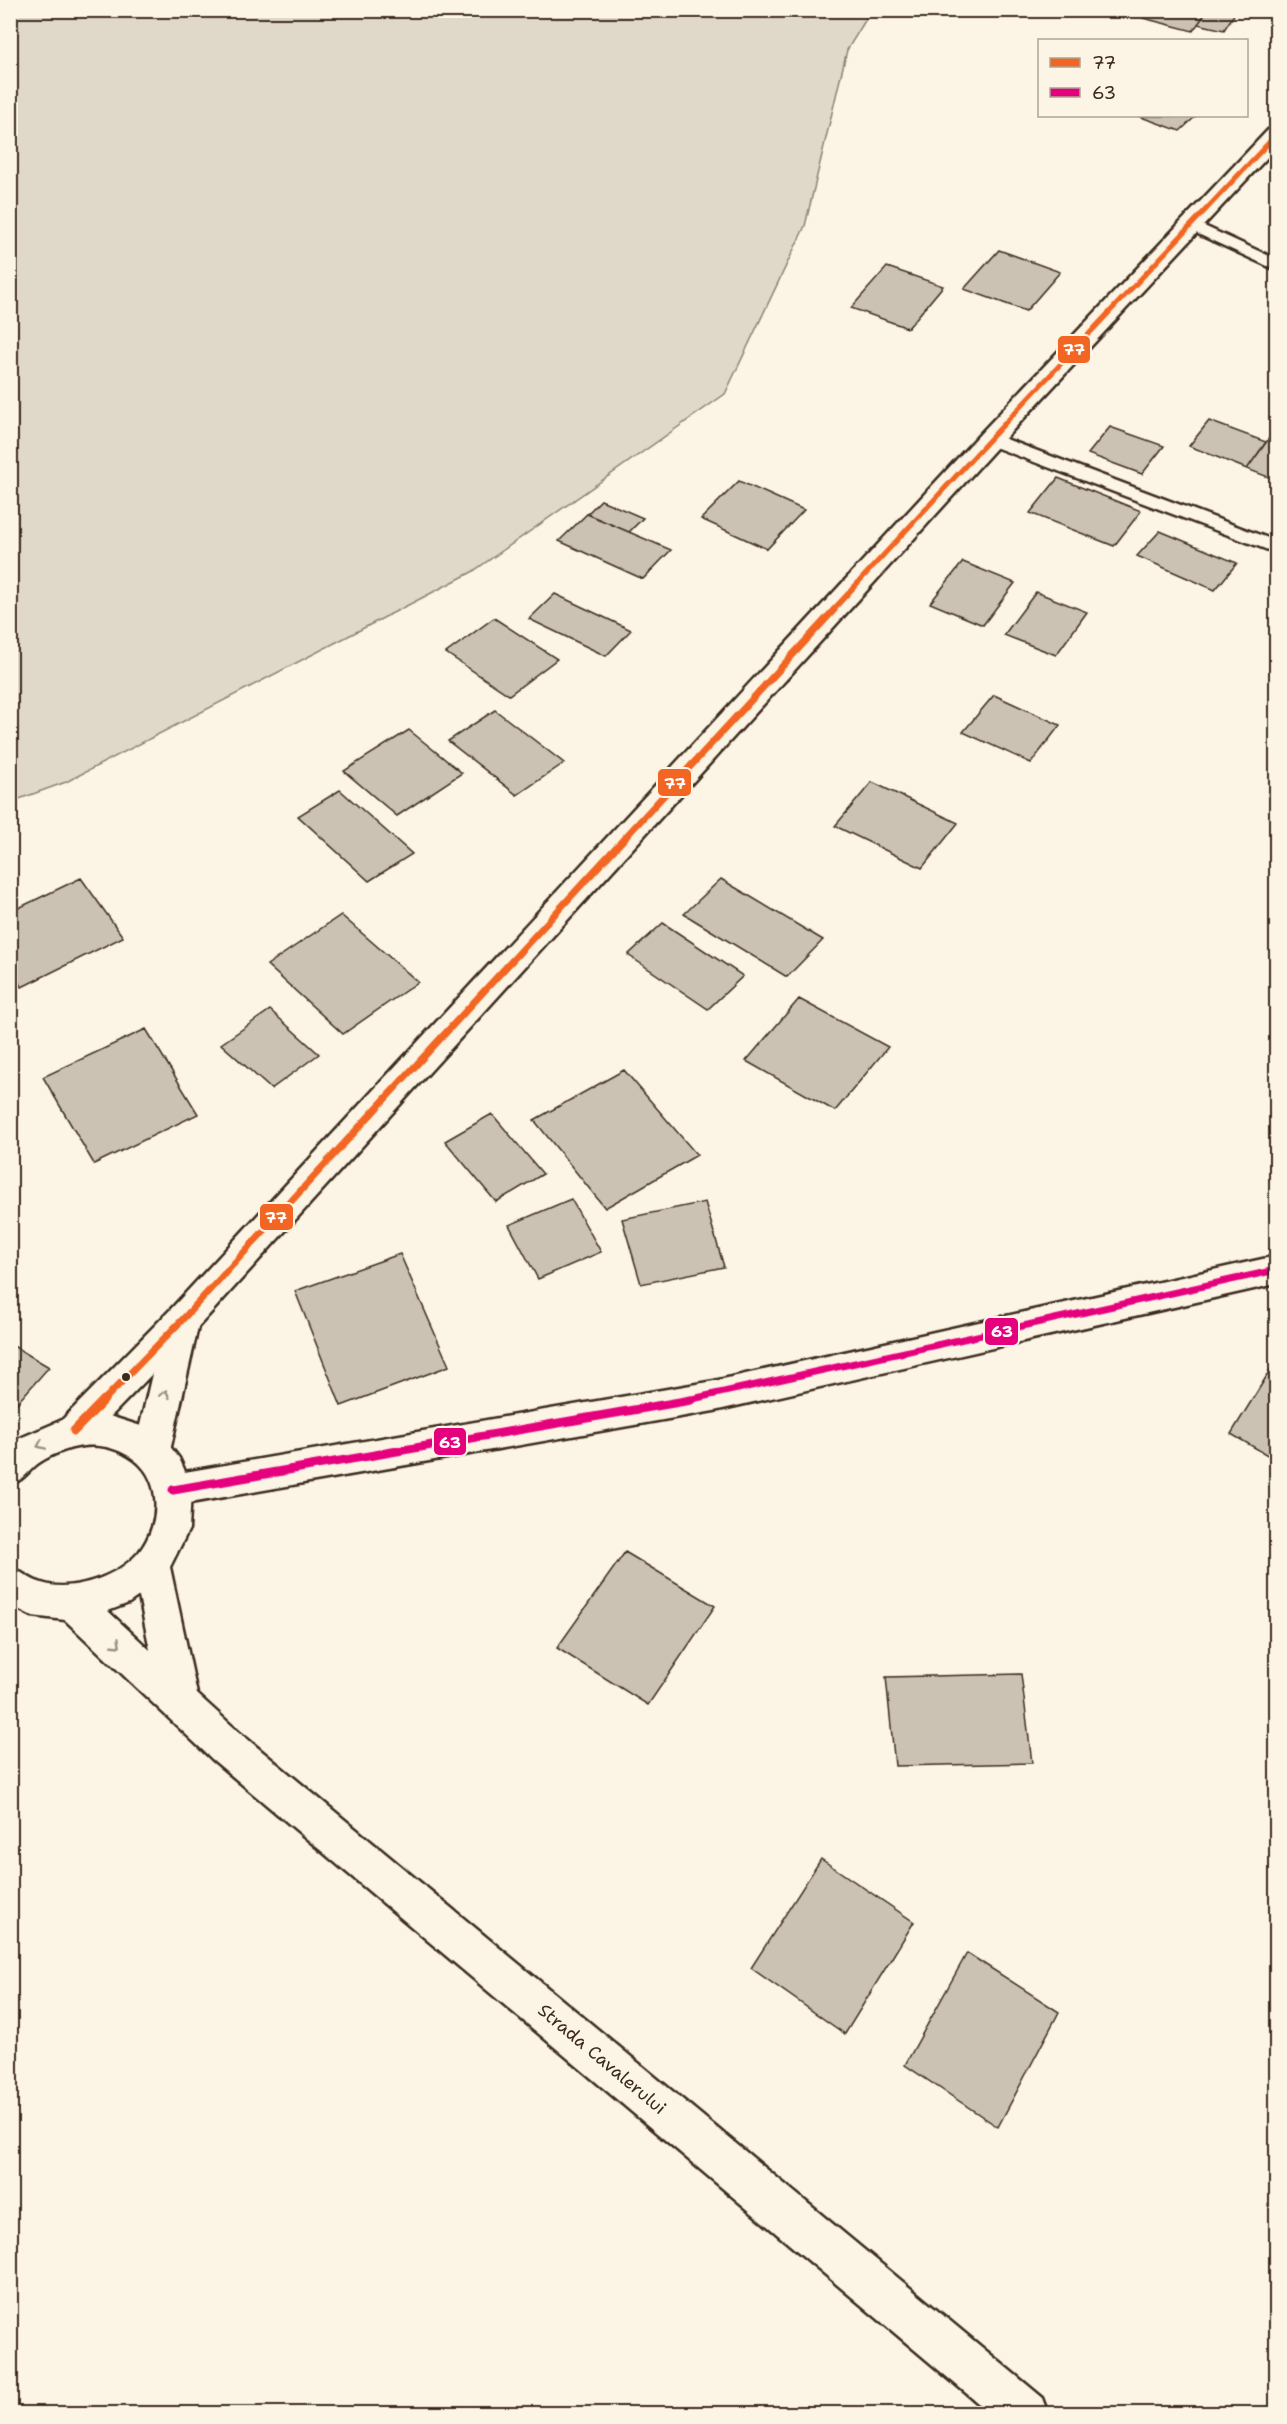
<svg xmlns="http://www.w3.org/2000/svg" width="1287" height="2424" font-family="'Shantell Sans',sans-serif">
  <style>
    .green { fill: #e0d8c8; stroke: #8e8173; stroke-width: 1.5 }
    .building { fill: #ccc2b3; stroke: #3b2a1e; stroke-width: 1.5 }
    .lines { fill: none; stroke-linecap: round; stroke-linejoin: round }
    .service-casing { stroke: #3b2a1e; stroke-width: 5 }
    .minor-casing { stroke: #3b2a1e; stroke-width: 5 }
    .tertiary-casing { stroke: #3b2a1e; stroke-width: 5 }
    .secondary-casing { stroke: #3b2a1e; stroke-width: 5 }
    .service { fill: #fcf5e5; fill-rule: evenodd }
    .minor { fill: #fcf5e5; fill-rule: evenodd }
    .tertiary { fill: #fcf5e5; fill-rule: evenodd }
    .secondary { fill: #fcf5e5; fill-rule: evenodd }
    .bus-1-far2-casing { stroke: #fcf5e5; stroke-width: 8 }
    .bus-1-far1-casing { stroke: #fcf5e5; stroke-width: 11 }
    .bus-1-casing { stroke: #fcf5e5; stroke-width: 14 }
    .bus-2-far1-casing { stroke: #fcf5e5; stroke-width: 11 }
    .bus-2-casing { stroke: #fcf5e5; stroke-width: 14 }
    .bus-1-far2 { stroke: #f26522; stroke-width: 5 }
    .bus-1-far1 { stroke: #f26522; stroke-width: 7 }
    .bus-1 { stroke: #f26522; stroke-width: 9 }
    .bus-2-far1 { stroke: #e5007d; stroke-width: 7 }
    .bus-2 { stroke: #e5007d; stroke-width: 9 }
    .oneway { stroke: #9c9082 }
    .bus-dot { fill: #3b2a1e; stroke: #fcf5e5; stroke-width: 2 }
    .labels { text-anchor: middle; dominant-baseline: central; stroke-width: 4.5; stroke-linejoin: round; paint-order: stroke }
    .near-street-label { font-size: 18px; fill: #3b2a1e; stroke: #fcf5e5 }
    .line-badge { stroke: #fcf5e5; stroke-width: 2 }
    .badge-label { font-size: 16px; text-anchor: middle; font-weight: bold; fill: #fff }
  </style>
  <rect width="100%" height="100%" fill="#fcf5e5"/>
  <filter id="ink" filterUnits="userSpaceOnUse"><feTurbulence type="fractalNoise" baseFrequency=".0167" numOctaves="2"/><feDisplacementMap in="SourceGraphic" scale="12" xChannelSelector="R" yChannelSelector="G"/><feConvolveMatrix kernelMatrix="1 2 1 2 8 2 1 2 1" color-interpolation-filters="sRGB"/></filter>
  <g filter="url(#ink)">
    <path class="green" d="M10 11 11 10 871 11 847 50 805 226 725 394 472 572 66 782 11 802Z"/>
    <path class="building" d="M1149 10H1208L1193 31 1143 18Z
      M1208 10H1237L1224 30 1198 24Z
      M1138 116H1196L1180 131Z
      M999 250 1060 272 1026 311 964 289Z
      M887 267 943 286 908 328 851 308Z
      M1209 421 1266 442 1247 469 1189 446Z
      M1110 427 1164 446 1142 474 1088 454Z
      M1275 430 1276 431V480L1247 469Z
      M1058 478 1141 511 1114 546 1030 513Z
      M739 481 804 510 767 549 701 519Z
      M601 500 643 518 629 532 587 514Z
      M587 514 671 550 643 579 559 541Z
      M1160 531 1237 563 1215 590 1137 556Z
      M963 562 1015 583 983 625 930 603Z
      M1036 592 1087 612 1056 655 1004 635Z
      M555 594 631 630 606 656 529 619Z
      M494 618 557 659 509 695 446 653Z
      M994 695 1060 725 1031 763 963 732Z
      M495 710 564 763 517 795 448 741Z
      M409 730 462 773 397 816 344 771Z
      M872 782 958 823 922 868 835 826Z
      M340 790 412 854 369 881 298 816Z
      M81 878 123 937 22 987 10 969V912Z
      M721 879 823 940 787 977 684 914Z
      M341 915 418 982 343 1034 267 965Z
      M663 923 743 976 708 1009 628 955Z
      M799 999 888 1047 835 1111 746 1061Z
      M270 1010 319 1054 271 1089 221 1044Z
      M146 1029 198 1114 94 1164 43 1077Z
      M624 1070 697 1155 605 1208 534 1120Z
      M492 1114 543 1174 496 1202 445 1141Z
      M571 1199 601 1252 538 1279 509 1225Z
      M705 1202 724 1267 641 1284 622 1219Z
      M400 1254 449 1366 341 1406 295 1291Z
      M10 1344 49 1367 10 1411Z
      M1276 1361V1460L1231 1434Z
      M625 1552 715 1606 648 1705 557 1648Z
      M1021 1674 1032 1763 895 1766 886 1677Z
      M821 1859 914 1922 845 2034 751 1968Z
      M967 1953 1059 2012 998 2127 905 2065Z"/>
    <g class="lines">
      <g class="service-casing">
        <path id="service" d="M1191 220 1276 259V270L1185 228 1183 225Z
          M990 433 1276 541V553L984 443 981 439 984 435Z"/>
      </g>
      <g class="minor-casing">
        <path id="minor" d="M1276 1256V1284L714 1411 173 1506 160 1502 155 1490 160 1478 173 1474 714 1381Z"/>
      </g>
      <g class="tertiary-casing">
        <path id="tertiary" d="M1276 128V148L999 445 198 1327 170 1451 165 1462 152 1467 139 1462 134 1451 152 1374 86 1442 74 1447 62 1442 56 1431 62 1420 170 1310 981 433 1268 130Z"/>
      </g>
      <g class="secondary-casing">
        <path id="secondary" d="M103 1414 141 1426 165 1440 179 1458 184 1469 191 1490 189 1529 170 1567 197 1694 240 1733 1043 2398 1049 2414H991L212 1759 65 1620 32 1616 10 1605V1567C21 1571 29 1579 39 1582 69 1594 118 1577 139 1552 162 1523 163 1476 129 1456 114 1447 95 1443 77 1447 65 1449 44 1458 35 1466 26 1474 23 1480 10 1485L11 1442 74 1415ZM139 1596 150 1650 108 1611 129 1603Z"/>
      </g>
      <use href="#service" class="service"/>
      <use href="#minor" class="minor"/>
      <use href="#tertiary" class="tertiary"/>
      <use href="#secondary" class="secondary"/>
      <g class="bus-1-far2-casing">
        <path id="bus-1-far2" d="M832 611 990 439 1276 135"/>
      </g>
      <g class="bus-1-far1-casing">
        <path id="bus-1-far1" d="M103 1401 182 1320 834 610"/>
      </g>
      <g class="bus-1-casing">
        <path id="bus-1" d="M74 1431 104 1400"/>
      </g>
      <g class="bus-2-far1-casing">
        <path id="bus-2-far1" d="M683 1401 1276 1270"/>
      </g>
      <g class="bus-2-casing">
        <path id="bus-2" d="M173 1490 691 1400"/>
      </g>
      <use href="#bus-1-far2" class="bus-1-far2"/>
      <use href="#bus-1-far1" class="bus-1-far1"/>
      <use href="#bus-1" class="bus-1"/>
      <use href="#bus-2-far1" class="bus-2-far1"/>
      <use href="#bus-2" class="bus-2"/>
    </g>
    <defs><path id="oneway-chevron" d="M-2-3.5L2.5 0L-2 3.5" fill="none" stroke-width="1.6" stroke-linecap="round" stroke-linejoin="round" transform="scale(1.5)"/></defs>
    <g class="oneway">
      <use href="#oneway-chevron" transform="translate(165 1394) rotate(-77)"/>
      <use href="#oneway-chevron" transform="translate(41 1445) rotate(157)"/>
      <use href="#oneway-chevron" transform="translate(117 1644) rotate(43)"/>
    </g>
  </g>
  <circle class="bus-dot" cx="126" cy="1377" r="5"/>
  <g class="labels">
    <g class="near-street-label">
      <text transform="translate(602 2059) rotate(40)">Strada Cavalerului</text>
    </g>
  </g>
  <g class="line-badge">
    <rect x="1057" y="335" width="34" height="29" rx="6" fill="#f26522"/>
    <rect x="657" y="768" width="35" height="29" rx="6" fill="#f26522"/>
    <rect x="259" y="1203" width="35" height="28" rx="6" fill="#f26522"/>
    <rect x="984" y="1317" width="35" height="29" rx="6" fill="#e5007d"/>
    <rect x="433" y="1427" width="34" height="29" rx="6" fill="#e5007d"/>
  </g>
  <g class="badge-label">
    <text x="1074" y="355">77</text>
    <text x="675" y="789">77</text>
    <text x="276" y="1223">77</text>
    <text x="1002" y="1337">63</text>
    <text x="450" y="1448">63</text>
  </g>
  <rect width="1287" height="2424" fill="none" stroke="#fcf5e5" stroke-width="36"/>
  <rect x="18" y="18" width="1251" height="2388" fill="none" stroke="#3b2a1e" stroke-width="2" filter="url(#ink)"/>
  <rect x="1038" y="39" width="210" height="78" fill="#fcf5e5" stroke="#afa495" stroke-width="1.5"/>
  <rect x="1050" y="58" width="30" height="9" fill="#f26522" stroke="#afa495" stroke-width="1.5"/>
  <text x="1092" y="69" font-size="18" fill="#3b2a1e">77</text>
  <rect x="1050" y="88" width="30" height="9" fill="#e5007d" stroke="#afa495" stroke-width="1.5"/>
  <text x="1092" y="99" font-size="18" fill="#3b2a1e">63</text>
</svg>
